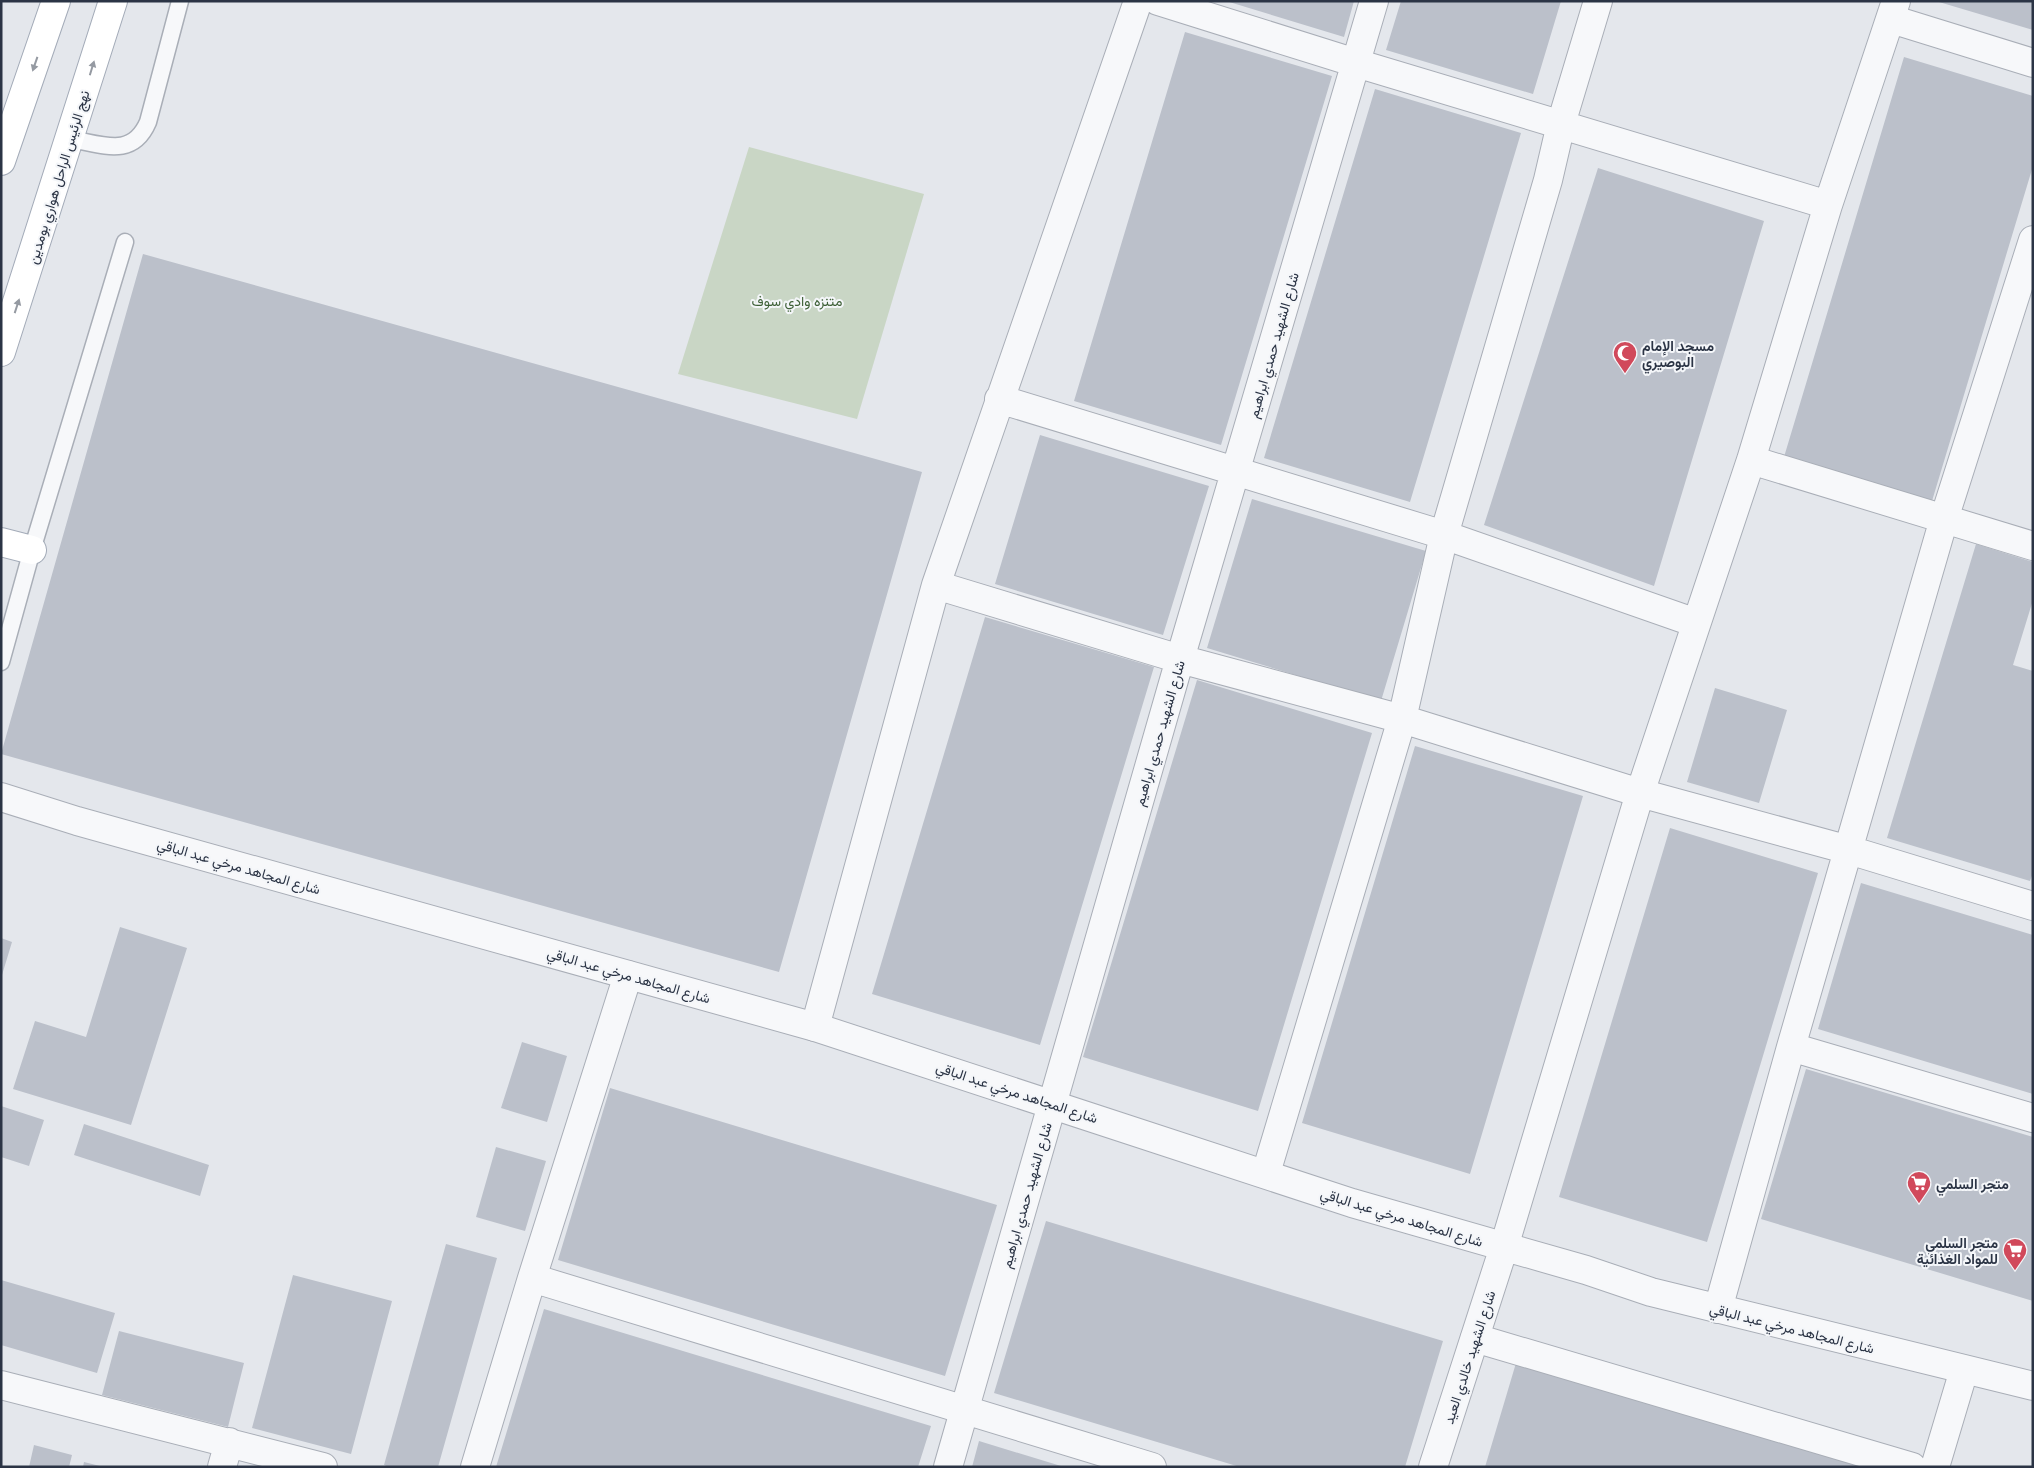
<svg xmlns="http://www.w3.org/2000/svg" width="2034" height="1468" font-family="'Golos Text',Vazirmatn,sans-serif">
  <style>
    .green { fill: #c9d6c5 }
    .building { fill: #bbc0ca }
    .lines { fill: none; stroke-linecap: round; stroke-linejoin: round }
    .service-casing { stroke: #a9aeb7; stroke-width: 19 }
    .minor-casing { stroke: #a9aeb7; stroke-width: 30 }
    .tertiary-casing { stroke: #a9aeb7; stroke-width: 30 }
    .primary-casing { stroke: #a3abb8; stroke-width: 30 }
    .service { stroke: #f7f8fa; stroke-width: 16 }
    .minor { stroke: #f7f8fa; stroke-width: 28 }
    .tertiary { stroke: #f7f8fa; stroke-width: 28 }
    .primary { stroke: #fff; stroke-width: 28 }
    .oneway { fill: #959aa2 }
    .labels { text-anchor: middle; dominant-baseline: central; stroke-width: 4; stroke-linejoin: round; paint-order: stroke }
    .street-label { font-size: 14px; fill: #2b3445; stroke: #f4f6f9 }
    .park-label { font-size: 14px; fill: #3f6138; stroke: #f4f6f9 }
    .poi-label { font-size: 14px; font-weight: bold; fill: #2b3445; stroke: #f4f6f9; text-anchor: start }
  </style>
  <rect width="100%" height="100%" fill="#e4e7ec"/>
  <path class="green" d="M749 147 924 194 857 419 678 374Z"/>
  <path class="building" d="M1226 1H1354L1344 37Z
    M1401 1H1561L1533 94 1386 50Z
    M2033 1V30L1939 2V1Z
    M1185 32 1332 76 1221 445 1074 401Z
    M1904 57 2033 96V166L1932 501 1784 457Z
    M1375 89 1521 133 1410 502 1264 458Z
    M1598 168 1764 221 1654 586 1484 525Z
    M143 254 922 472 779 972 1 754Z
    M1040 435 1209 486 1163 635 995 584Z
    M1252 499 1426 551 1381 701 1207 648Z
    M1976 544 2033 562V600L2013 665 2033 671V873L2030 881 1887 838Z
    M985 617 1154 667 1040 1045 872 994Z
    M1197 680 1372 733 1258 1111 1083 1057Z
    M1715 688 1787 710 1759 803 1687 782Z
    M1415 746 1583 796 1470 1174 1302 1123Z
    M1670 828 1818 873 1707 1242 1559 1197Z
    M1861 883 2033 935V1094L1818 1029Z
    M120 927 187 948 131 1125 13 1089 35 1021 86 1037Z
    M1 938 12 942 2 975H1Z
    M522 1042 567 1056 547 1122 501 1108Z
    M1806 1069 2033 1137V1301L1761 1219Z
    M610 1088 997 1205 945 1376 558 1260Z
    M1 1106 44 1120 29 1166 1 1157Z
    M84 1124 209 1165 200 1196 74 1155Z
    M496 1147 546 1161 525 1231 476 1217Z
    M1046 1221 1443 1341 1405 1467H1240L994 1393Z
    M446 1244 497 1258 438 1467H389L384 1465Z
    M293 1275 392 1301 351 1454 252 1428Z
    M1 1280 115 1313 97 1373 1 1345Z
    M544 1309 931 1426 918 1467H496Z
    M119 1331 244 1363 228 1427 102 1395Z
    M1516 1363 1858 1466V1467H1485Z
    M979 1441 1061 1466V1467H972Z
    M34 1445 72 1455 69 1467H29Z
    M84 1462 100 1466V1467H83Z"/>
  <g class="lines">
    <g class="service-casing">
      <path id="service" d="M70 139C102 144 132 159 148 122L180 1
        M1 662 32 550 125 242"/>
    </g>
    <g class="minor-casing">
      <path id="minor" d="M1158 1 1356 63 1828 205
        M1891 19 2033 63
        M999 399 1444 535 1696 623
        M1751 460 2033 546
        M936 585 1180 659 1402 719 1640 793 1849 850 2033 906
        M815 1027 936 585 1138 1
        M1791 1047 2033 1118
        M1266 1173 1402 719 1444 535 1548 180 1561 124 1598 1
        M1504 1247 1640 793 1751 460 1828 205 1896 1
        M532 1278 1152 1467
        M1718 1309 1791 1047 1944 519 2033 240
        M1475 1338 1912 1467
        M1 1385 323 1467
        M222 1467 229 1442
        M475 1467 532 1278 628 975
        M948 1467 1180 659 1374 1
        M1935 1467 1964 1370"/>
    </g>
    <g class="tertiary-casing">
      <path id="tertiary" d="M1 797 77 821 815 1027 1352 1203 1586 1270 1651 1292 2033 1386
        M1433 1467 1504 1247"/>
    </g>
    <g class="primary-casing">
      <path id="primary" d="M1 161 56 1
        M1 352 113 1
        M1 542 32 550"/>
    </g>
    <use href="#service" class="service"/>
    <use href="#minor" class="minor"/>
    <use href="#tertiary" class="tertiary"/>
    <use href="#primary" class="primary"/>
  </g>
  <defs><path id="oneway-solid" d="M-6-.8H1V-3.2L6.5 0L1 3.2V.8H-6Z" transform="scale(1.25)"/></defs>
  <g class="oneway">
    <use href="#oneway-solid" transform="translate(35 64) rotate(109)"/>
    <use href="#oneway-solid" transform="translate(92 68) rotate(-73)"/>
    <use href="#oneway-solid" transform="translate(17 306) rotate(-72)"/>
  </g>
  <defs>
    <g id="mosque-pin" transform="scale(1.25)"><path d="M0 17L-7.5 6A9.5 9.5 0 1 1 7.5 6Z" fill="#d1495b" stroke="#f4f6f9"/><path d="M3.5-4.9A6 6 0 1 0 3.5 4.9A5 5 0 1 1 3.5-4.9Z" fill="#fff"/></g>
    <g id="supermarket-pin" transform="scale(1.25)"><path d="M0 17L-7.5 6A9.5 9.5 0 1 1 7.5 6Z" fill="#d1495b" stroke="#f4f6f9"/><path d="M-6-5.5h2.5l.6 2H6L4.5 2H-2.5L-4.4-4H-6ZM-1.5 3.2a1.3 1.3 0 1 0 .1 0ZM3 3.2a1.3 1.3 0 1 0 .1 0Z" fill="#fff"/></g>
  </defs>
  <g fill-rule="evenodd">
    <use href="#mosque-pin" x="1625" y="353"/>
    <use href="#supermarket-pin" x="1919" y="1183"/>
    <use href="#supermarket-pin" x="2015" y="1250"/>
  </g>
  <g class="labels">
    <g class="street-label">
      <text transform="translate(58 177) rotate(-73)">نهج الرئيس الراحل هواري بومدين</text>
      <text transform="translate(1273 345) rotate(-74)">شارع الشهيد حمدي ابراهيم</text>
      <text transform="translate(1159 733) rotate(-74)">شارع الشهيد حمدي ابراهيم</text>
      <text transform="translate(239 866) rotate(16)">شارع المجاهد مرخي عبد الباقي</text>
      <text transform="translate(629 975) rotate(16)">شارع المجاهد مرخي عبد الباقي</text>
      <text transform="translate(1017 1092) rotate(18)">شارع المجاهد مرخي عبد الباقي</text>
      <text transform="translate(1026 1195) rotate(-74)">شارع الشهيد حمدي ابراهيم</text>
      <text transform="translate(1402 1217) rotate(17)">شارع المجاهد مرخي عبد الباقي</text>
      <text transform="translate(1792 1328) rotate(14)">شارع المجاهد مرخي عبد الباقي</text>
      <text transform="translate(1469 1357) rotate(-72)">شارع الشهيد خالدي العيد</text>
    </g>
    <g class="park-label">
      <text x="797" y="300">متنزه وادي سوف</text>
    </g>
    <g class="poi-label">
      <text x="1642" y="345">مسجد الإمام<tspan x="1642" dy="16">البوصيري</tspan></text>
      <text x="1936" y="1183">متجر السلمي</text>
      <text x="1998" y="1242" text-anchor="end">متجر السلمي<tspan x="1998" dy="16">للمواد الغذائية</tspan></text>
    </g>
  </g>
  <rect width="2034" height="1468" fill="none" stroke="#2b3445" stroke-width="5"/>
</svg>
